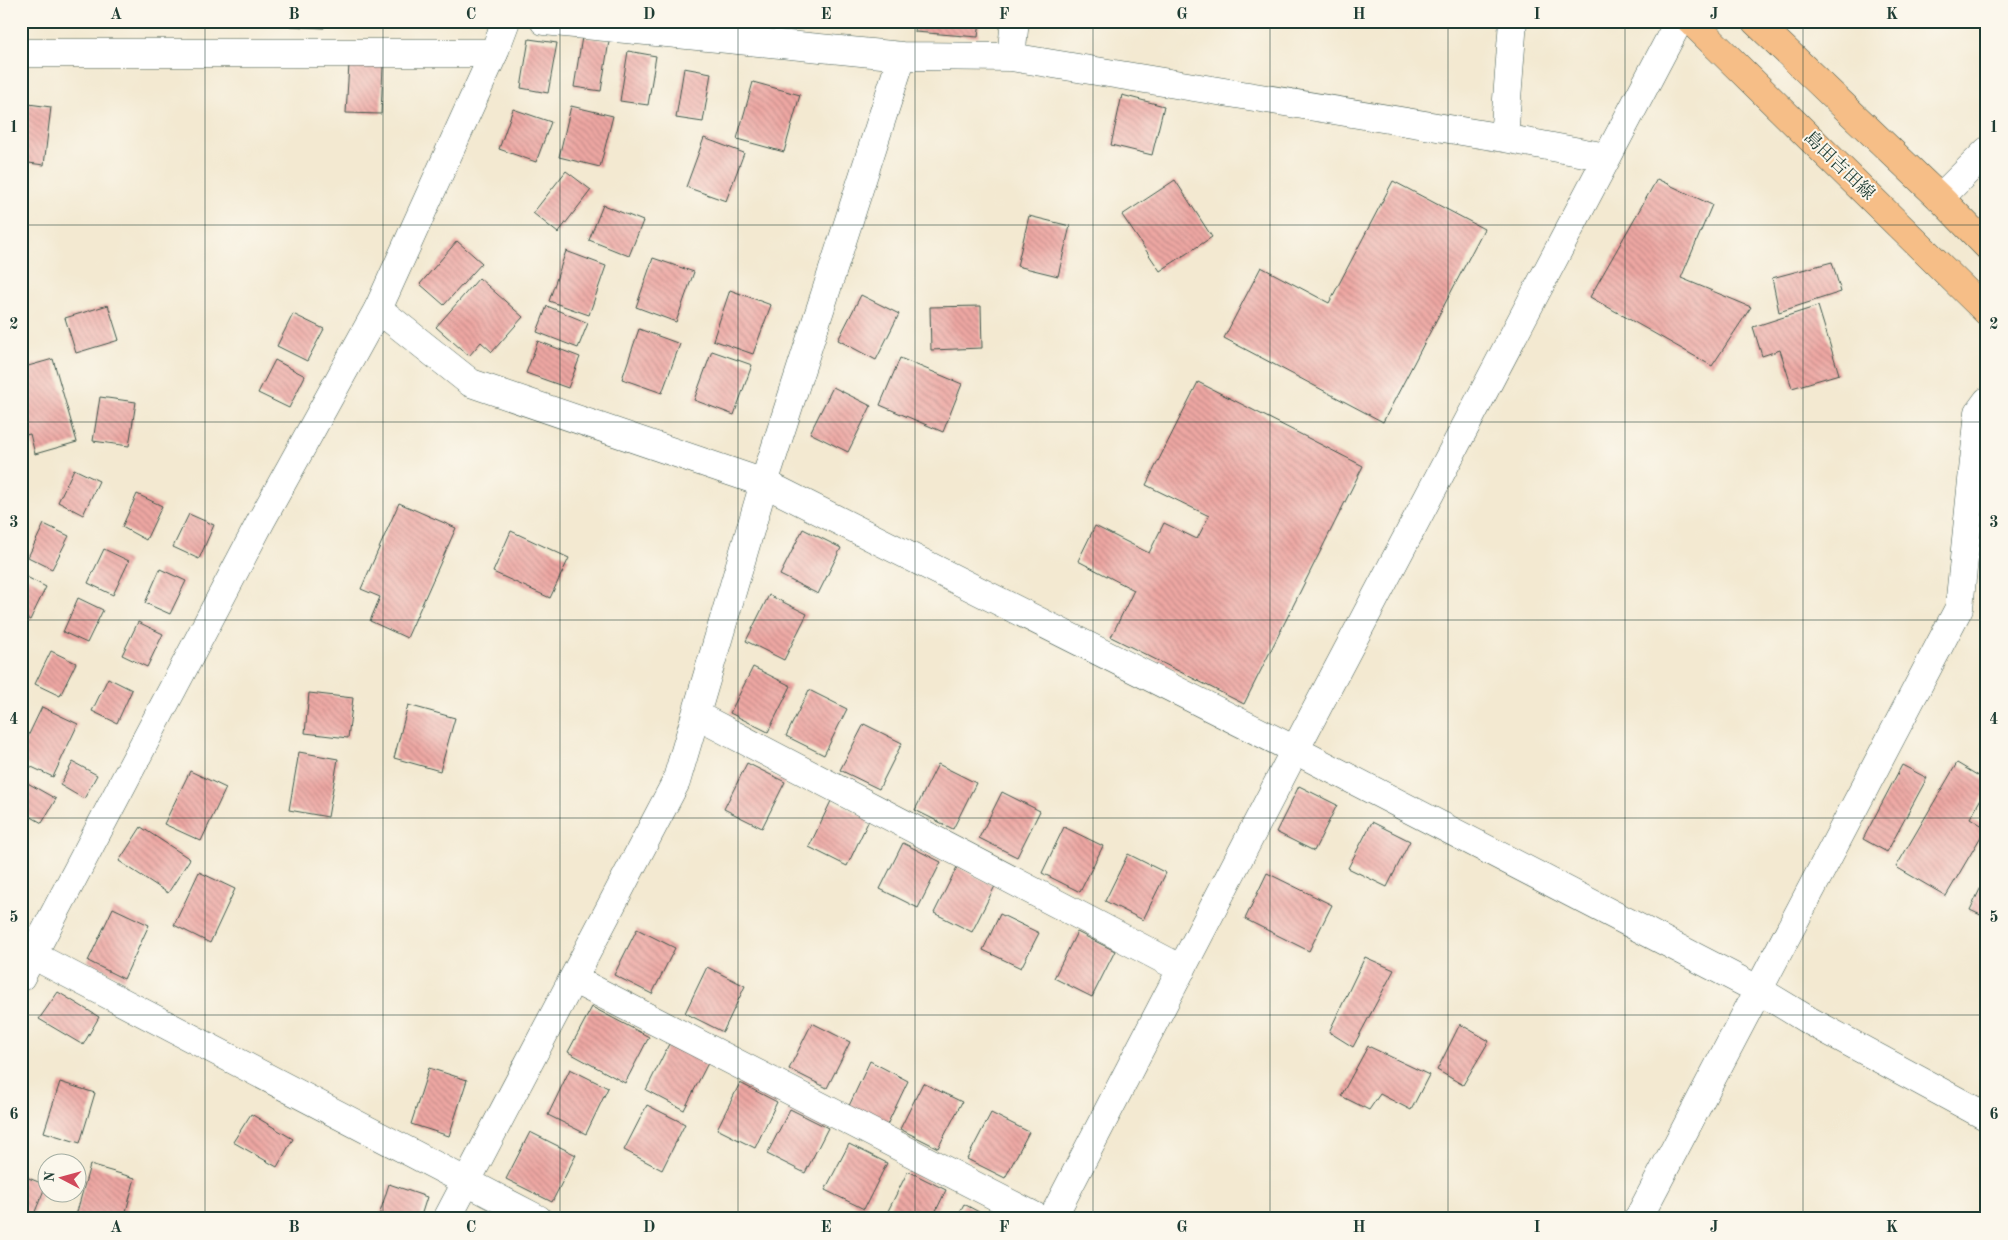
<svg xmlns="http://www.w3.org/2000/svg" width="2008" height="1240" font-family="'Old Standard TT','Noto Serif JP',serif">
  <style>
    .building { fill: url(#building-back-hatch) }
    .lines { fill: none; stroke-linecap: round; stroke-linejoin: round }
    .minor-casing { stroke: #3f574c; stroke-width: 29 }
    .tertiary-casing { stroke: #3f574c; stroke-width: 29 }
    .primary-casing { stroke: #3f574c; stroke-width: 29 }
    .minor { stroke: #fff; stroke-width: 28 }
    .tertiary { stroke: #fff; stroke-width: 28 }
    .primary { stroke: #f6be87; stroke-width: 28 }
    .grid { fill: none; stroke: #1f3d34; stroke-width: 1; stroke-opacity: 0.55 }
    .labels { text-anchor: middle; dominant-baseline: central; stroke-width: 4; stroke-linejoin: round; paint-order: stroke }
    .street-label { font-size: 18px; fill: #1f3d34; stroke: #fbf7ec }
    .neatline { fill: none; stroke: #1f3d34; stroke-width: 2 }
    .grid-label { font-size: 16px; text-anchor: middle; font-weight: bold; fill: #1f3d34 }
  </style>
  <defs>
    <pattern id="building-back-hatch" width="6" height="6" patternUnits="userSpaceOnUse" patternTransform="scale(1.25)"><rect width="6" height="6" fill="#eea7a3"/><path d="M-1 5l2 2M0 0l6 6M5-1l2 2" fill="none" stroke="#c08986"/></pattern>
  </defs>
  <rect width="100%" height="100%" fill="#fbf7ec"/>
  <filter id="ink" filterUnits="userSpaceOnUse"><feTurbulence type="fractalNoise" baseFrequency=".02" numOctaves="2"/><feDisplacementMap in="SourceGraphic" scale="10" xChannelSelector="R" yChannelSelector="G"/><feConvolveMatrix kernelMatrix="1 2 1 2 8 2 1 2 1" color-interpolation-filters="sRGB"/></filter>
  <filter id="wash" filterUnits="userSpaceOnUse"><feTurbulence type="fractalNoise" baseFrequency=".0096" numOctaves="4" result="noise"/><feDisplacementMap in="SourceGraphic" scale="20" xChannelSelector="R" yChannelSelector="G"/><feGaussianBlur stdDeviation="1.12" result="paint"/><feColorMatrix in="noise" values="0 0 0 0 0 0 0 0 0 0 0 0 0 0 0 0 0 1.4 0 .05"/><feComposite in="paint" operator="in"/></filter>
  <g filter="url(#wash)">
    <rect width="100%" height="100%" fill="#f3e9d1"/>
    <g id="blocks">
      <path class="building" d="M232 21H259V24L232 23Z
        M290 21H324V28L290 26Z
        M361 21H396L395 26 361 25Z
        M916 21H980L978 37 915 32Z
        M582 37 609 41 601 91 574 87Z
        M529 39 557 43 548 93 521 88Z
        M628 51 656 56 648 105 620 101Z
        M349 64 383 65 381 114 346 113Z
        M684 68 711 73 703 122 676 118Z
        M753 82 800 95 784 152 737 139Z
        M1122 95 1164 106 1152 155 1111 145Z
        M21 103 51 107 44 165 21 162Z
        M571 106 613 116 600 167 559 157Z
        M513 109 551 122 536 162 499 149Z
        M704 138 744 153 726 201 686 187Z
        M566 171 591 190 558 233 533 213Z
        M1657 179 1712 205 1681 278 1751 307 1712 366 1590 297Z
        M1175 180 1212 237 1160 271 1122 215Z
        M1393 181 1484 229 1383 422 1224 338 1261 267 1329 303Z
        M603 205 643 221 629 256 589 240Z
        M1029 216 1070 226 1058 276 1017 266Z
        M457 241 482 263 444 305 420 284Z
        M566 251 606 266 589 315 549 301Z
        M653 258 694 272 676 322 636 307Z
        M1832 262 1841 292 1779 312 1772 278Z
        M479 278 523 317 492 352 481 342 469 356 436 327Z
        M730 290 771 305 753 354 713 340Z
        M861 295 899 314 876 360 838 340Z
        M108 305 119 340 76 353 65 318Z
        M547 306 588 323 578 348 537 332Z
        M981 306 982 348 931 350 930 307Z
        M1818 306 1839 374 1792 388 1780 350 1762 356 1753 327Z
        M293 314 324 329 307 361 277 346Z
        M639 329 680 344 662 393 622 379Z
        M538 341 580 357 568 388 526 373Z
        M712 351 752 365 734 415 694 400Z
        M900 358 962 384 943 432 880 405Z
        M53 359 77 442 35 454 30 434 21 436V368Z
        M275 360 305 376 289 408 258 393Z
        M1198 382 1363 466 1244 704 1111 637 1134 590 1078 561 1095 526 1149 553 1164 523 1197 539 1209 516 1146 485Z
        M833 387 871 406 848 452 810 433Z
        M100 397 136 402 129 446 93 441Z
        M74 469 99 481 83 515 58 502Z
        M137 494 162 506 146 540 122 527Z
        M399 503 456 528 407 638 370 621 380 597 361 589Z
        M189 514 214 525 199 559 173 547Z
        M44 524 69 536 52 569 28 557Z
        M803 529 841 548 818 594 780 575Z
        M511 531 569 558 550 598 493 572Z
        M104 549 129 561 113 595 88 583Z
        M160 569 186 581 170 614 145 603Z
        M21 574 46 587 30 620 21 615Z
        M769 595 807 614 784 660 746 641Z
        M78 598 103 610 87 643 63 632Z
        M138 622 163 634 147 667 122 655Z
        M51 651 76 663 60 696 35 684Z
        M753 667 791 686 768 732 730 713Z
        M108 678 132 690 117 723 92 711Z
        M809 690 847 709 824 755 786 736Z
        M309 693 353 698 348 738 305 733Z
        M408 705 455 718 440 771 394 758Z
        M42 707 78 724 53 777 21 762V751Z
        M864 724 902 743 879 789 840 770Z
        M299 752 338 759 328 817 289 810Z
        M73 762 97 775 84 799 60 785Z
        M747 763 785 782 762 828 724 809Z
        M1957 763 1987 781V788L1970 818 1986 828 1946 896 1896 867Z
        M938 764 976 783 953 829 915 810Z
        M1902 765 1927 778 1887 852 1863 839Z
        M190 771 226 788 201 841 164 824Z
        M24 781 56 799 42 823 21 811V786Z
        M1299 786 1337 805 1314 851 1276 832Z
        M1002 792 1040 811 1017 857 979 838Z
        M831 801 869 820 847 866 809 847Z
        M1372 822 1410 841 1387 887 1348 868Z
        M141 827 190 859 168 893 119 861Z
        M1064 827 1103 846 1080 892 1042 873Z
        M903 843 941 862 918 908 880 889Z
        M1128 854 1166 873 1143 920 1105 901Z
        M957 867 995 886 972 932 934 913Z
        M199 872 235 889 210 943 174 925Z
        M1267 873 1332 905 1309 951 1245 919Z
        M1981 887 1987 890V918L1970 910Z
        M113 908 149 925 124 979 88 961Z
        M1000 914 1039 933 1021 968 983 950Z
        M637 929 675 948 652 994 614 975Z
        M1077 932 1115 951 1092 997 1054 978Z
        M1365 957 1394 970 1353 1047 1329 1032Z
        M707 967 745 986 723 1032 685 1013Z
        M58 992 99 1017 83 1045 39 1019Z
        M592 1007 649 1037 625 1083 568 1052Z
        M812 1023 850 1042 827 1088 789 1069Z
        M1460 1024 1489 1041 1463 1085 1437 1070Z
        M669 1044 708 1063 684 1110 646 1090Z
        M1368 1046 1429 1075 1411 1110 1380 1094 1369 1110 1341 1096Z
        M870 1061 908 1081 886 1127 848 1108Z
        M429 1068 467 1080 449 1136 411 1124Z
        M570 1069 608 1088 586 1134 548 1115Z
        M60 1082 95 1093 80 1143 44 1132Z
        M740 1083 777 1102 755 1148 717 1129Z
        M923 1083 962 1102 938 1148 900 1129Z
        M647 1105 685 1124 662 1170 624 1150Z
        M790 1109 828 1128 805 1173 767 1154Z
        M991 1113 1029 1132 1005 1178 967 1159Z
        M251 1114 293 1139 277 1167 233 1142Z
        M530 1132 576 1155 552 1202 506 1179Z
        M849 1144 887 1163 864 1209 825 1190Z
        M90 1165 135 1178 124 1219H75Z
        M908 1171 946 1190 932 1219 885 1217Z
        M21 1175 46 1185 32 1219H21Z
        M389 1184 427 1197 420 1219H378Z
        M964 1204 992 1219H956Z"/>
    </g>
  </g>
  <g filter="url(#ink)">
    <use href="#blocks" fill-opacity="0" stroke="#3f574c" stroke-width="1"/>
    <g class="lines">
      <g class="minor-casing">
        <path id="minor" d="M544 21 902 56 1011 57 1504 138 1606 157
          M21 53H494
          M1011 57 1015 21
          M1504 138 1513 21
          M1940 198 1987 151
          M378 309 471 383 764 483 1295 750 1757 989 1808 1020 1987 1117
          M696 715 1182 969
          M21 949 538 1219
          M573 979 1040 1219
          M447 1219 676 782 764 483 902 56
          M1052 1219 1295 750 1679 21
          M1638 1219 1959 608 1979 412 1987 401"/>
      </g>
      <g class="tertiary-casing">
        <path id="tertiary" d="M21 977 261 521 378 309 494 53 506 21"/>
      </g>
      <g class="primary-casing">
        <path id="primary" d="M1691 21 1987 312
          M1755 21 1940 198 1987 246"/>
      </g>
      <use href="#minor" class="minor"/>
      <use href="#tertiary" class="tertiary"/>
      <use href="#primary" class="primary"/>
    </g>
  </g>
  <path class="grid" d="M205 21V1219M383 21V1219M560 21V1219M738 21V1219M915 21V1219M1093 21V1219M1270 21V1219M1448 21V1219M1625 21V1219M1803 21V1219M21 225H1987M21 422H1987M21 620H1987M21 818H1987M21 1015H1987"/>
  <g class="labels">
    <g class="street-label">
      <text transform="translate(1839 166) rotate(44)">島田吉田線</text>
    </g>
  </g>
  <rect width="2008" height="1240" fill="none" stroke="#fbf7ec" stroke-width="55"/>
  <g transform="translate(62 1178) rotate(276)"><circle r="24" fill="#fbf7ec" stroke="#a3ada2"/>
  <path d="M0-4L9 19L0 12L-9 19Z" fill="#d1495b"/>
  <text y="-8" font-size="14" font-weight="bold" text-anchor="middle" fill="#1f3d34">N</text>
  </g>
  <rect x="28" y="28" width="1952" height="1184" class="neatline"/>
  <g class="grid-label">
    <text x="116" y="19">A</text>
    <text x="294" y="19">B</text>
    <text x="471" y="19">C</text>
    <text x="649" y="19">D</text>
    <text x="826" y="19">E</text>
    <text x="1004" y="19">F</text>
    <text x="1182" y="19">G</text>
    <text x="1359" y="19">H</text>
    <text x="1537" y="19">I</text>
    <text x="1714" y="19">J</text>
    <text x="1892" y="19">K</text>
    <text x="14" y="132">1</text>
    <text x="1994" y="132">1</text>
    <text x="14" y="329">2</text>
    <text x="1994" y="329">2</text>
    <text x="14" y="527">3</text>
    <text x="1994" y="527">3</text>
    <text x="14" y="724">4</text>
    <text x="1994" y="724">4</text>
    <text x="14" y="922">5</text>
    <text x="1994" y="922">5</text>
    <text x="14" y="1119">6</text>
    <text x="1994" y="1119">6</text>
    <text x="116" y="1232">A</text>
    <text x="294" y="1232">B</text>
    <text x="471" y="1232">C</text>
    <text x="649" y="1232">D</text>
    <text x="826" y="1232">E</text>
    <text x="1004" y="1232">F</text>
    <text x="1182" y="1232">G</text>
    <text x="1359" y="1232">H</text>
    <text x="1537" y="1232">I</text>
    <text x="1714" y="1232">J</text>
    <text x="1892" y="1232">K</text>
  </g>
</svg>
